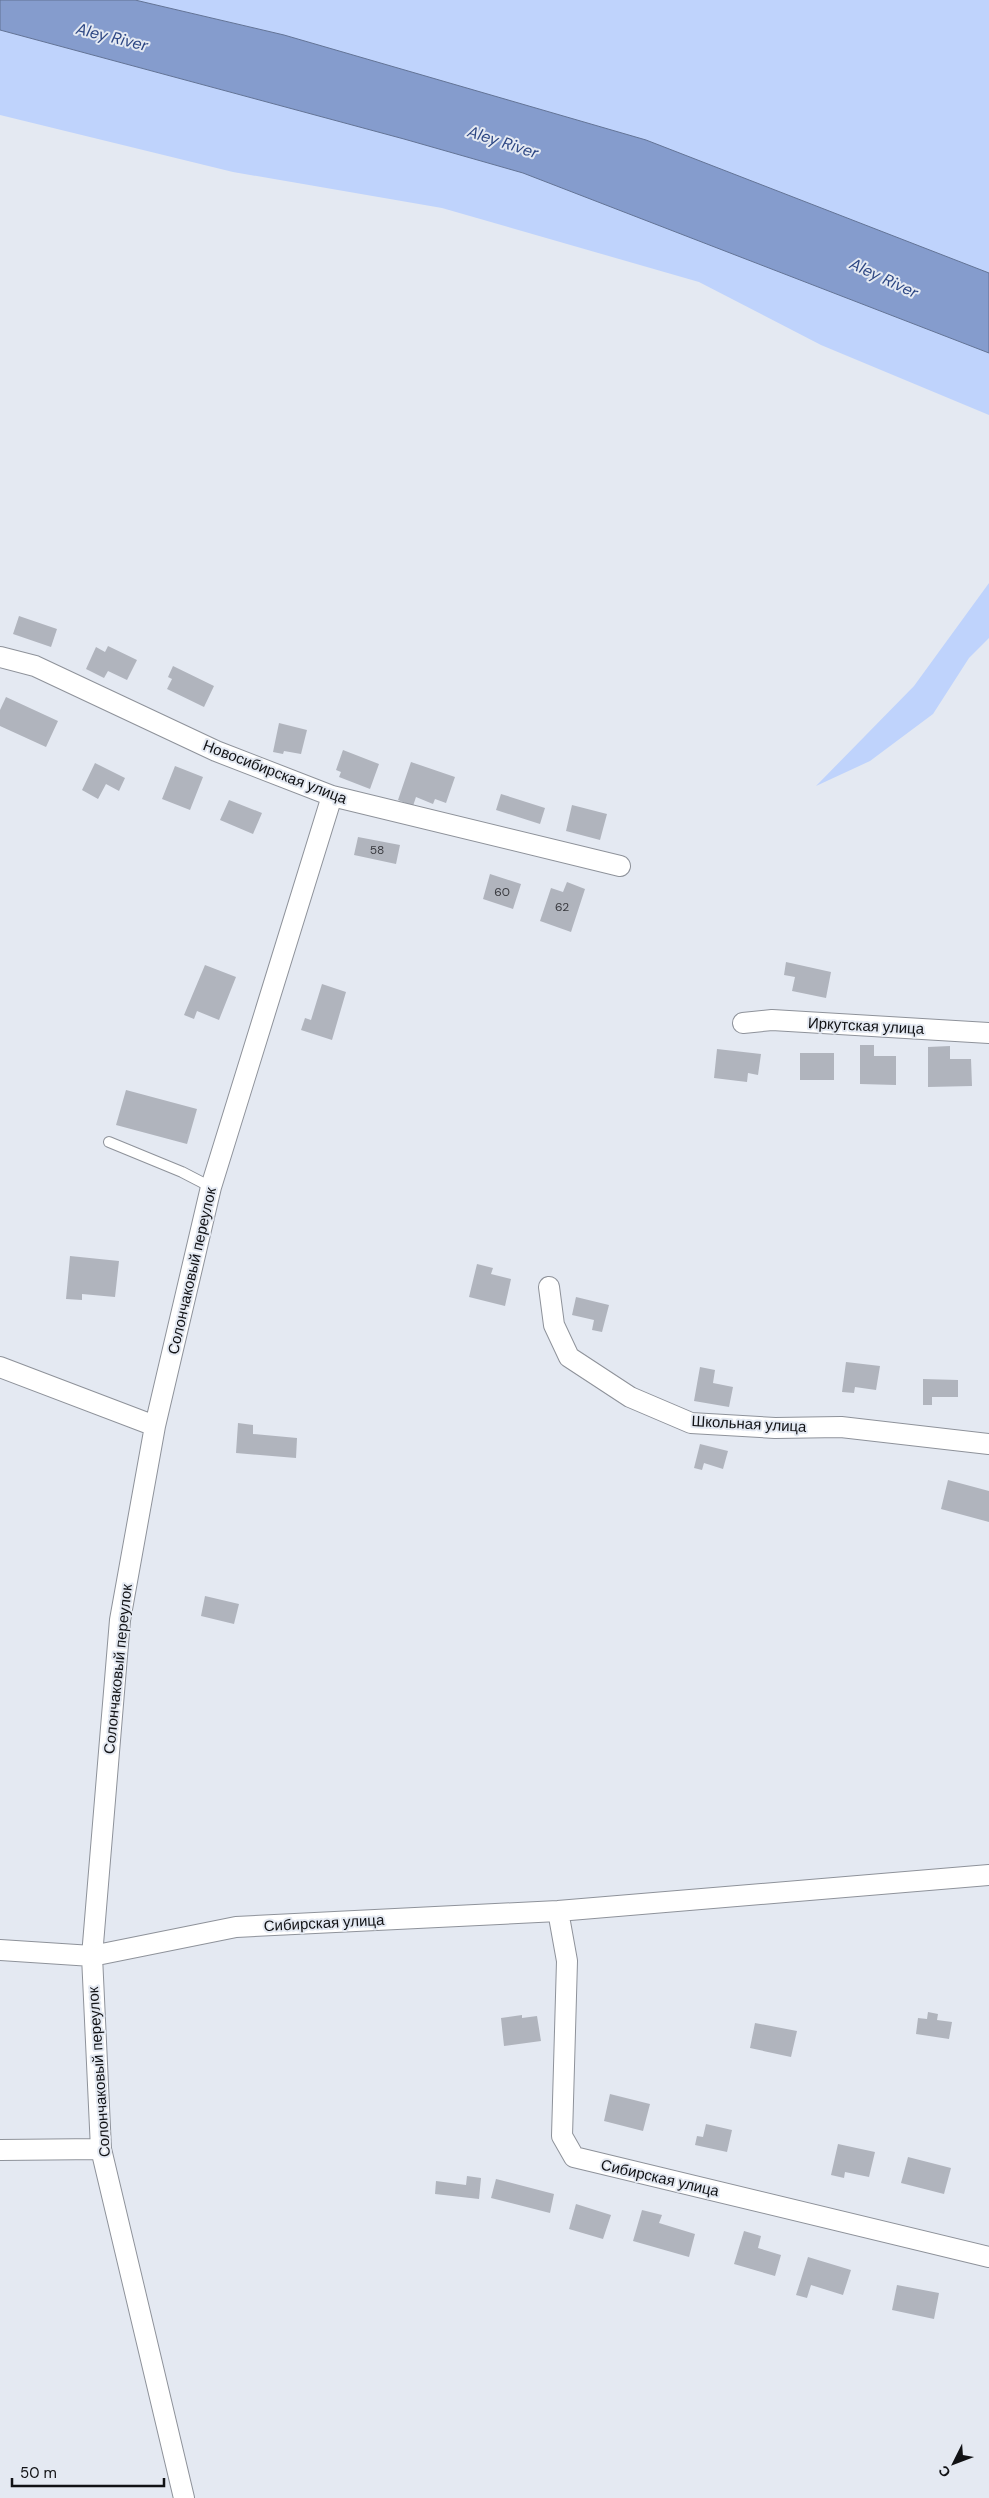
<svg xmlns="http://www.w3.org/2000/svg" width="989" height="2498" font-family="'DM Sans',sans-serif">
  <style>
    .green { fill: #bfd3fc }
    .water { fill: #859ccd; stroke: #627396 }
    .building { fill: #b0b4bd }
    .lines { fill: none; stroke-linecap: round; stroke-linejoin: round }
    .lane-casing { stroke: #8e929a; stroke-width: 12 }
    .street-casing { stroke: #8e929a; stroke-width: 22 }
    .lane { stroke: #fff; stroke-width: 10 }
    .street { stroke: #fff; stroke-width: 20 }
    .labels { text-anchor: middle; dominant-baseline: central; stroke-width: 4; stroke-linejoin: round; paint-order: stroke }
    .number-label { font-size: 12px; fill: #393a3f }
    .street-label { font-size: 15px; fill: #111215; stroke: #e4e9f2 }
    .water-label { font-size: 16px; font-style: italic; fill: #2c4683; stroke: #e4e9f2 }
  </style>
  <rect width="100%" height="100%" fill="#e4e9f2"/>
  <path class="green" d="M135 0H989V273L646 140 284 35Z
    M0 30 404 139 523 173 989 353V415L821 345 699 282 442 208 233 172 0 115Z
    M989 583V638L969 658 933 714 870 761 816 786 914 686Z"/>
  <path class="water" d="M0 0H135L284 35 646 140 989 273V353L523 173 404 139 0 30Z"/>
  <path class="building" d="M19 616 57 629 51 647 13 634Z
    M108 646 137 660 127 680 108 671 104 678 86 669 96 647 105 652Z
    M173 666 214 686 204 707 167 689 172 679 168 677Z
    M6 697 58 721 46 747 0 726V710Z
    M279 723 307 730 301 754 284 751 283 754 273 752Z
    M343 750 379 764 370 789 339 777 341 772 336 770Z
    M411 762 455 777 446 803 435 799 433 804 416 797 413 806 398 800Z
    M95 763 125 778 119 791 106 784 98 799 82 790Z
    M175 766 203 777 190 810 162 799Z
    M501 794 545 808 540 824 496 810Z
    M229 800 262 813 253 834 220 820Z
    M572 805 607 814 600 840 566 831Z
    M358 837 400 845 396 864 354 855Z
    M490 874 521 884 513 909 483 899Z
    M567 882 585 889 571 932 540 921 551 888 563 892Z
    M786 962 831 972 826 998 792 991 795 977 784 975Z
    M205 965 236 977 219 1020 197 1011 194 1019 184 1015Z
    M322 984 346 992 332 1040 301 1030 305 1018 311 1020Z
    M860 1045H874V1056H896V1085L860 1084Z
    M950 1046V1059H971L972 1086 928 1087V1047Z
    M717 1049 761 1054 758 1075 748 1073 747 1082 714 1078Z
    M800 1053H834V1080H800Z
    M126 1090 197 1109 187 1144 116 1125Z
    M70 1256 119 1261 115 1297 82 1294V1300L66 1299Z
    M477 1264 493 1268 491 1274 511 1279 505 1306 469 1297Z
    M576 1297 609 1305 602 1332 592 1330 594 1320 572 1315Z
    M846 1362 880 1366 876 1390 855 1387 854 1393 842 1392Z
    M700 1367 715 1370 713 1383 733 1387 729 1407 694 1401Z
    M923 1379 958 1380V1397H932V1405H923Z
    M238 1423 253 1425V1434L297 1438 296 1458 236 1453Z
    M700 1444 728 1451 723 1469 704 1463 702 1470 694 1468Z
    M948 1480 989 1491V1522L941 1509Z
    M205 1596 239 1604 234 1624 201 1616Z
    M928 2012 938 2014 937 2020 952 2022 949 2039 916 2034 918 2018 927 2019Z
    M522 2015V2018L537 2016 541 2041 504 2046 501 2018Z
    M755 2023 797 2031 791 2057 750 2048Z
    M610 2094 650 2104 643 2131 604 2121Z
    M706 2124 732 2130 727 2152 695 2145 697 2136 703 2137Z
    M838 2144 875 2152 869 2177 845 2172 844 2178 831 2175Z
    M908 2157 951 2168 944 2194 901 2183Z
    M467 2176 481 2178 479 2199 435 2194 436 2181 466 2185Z
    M496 2179 554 2194 550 2213 491 2198Z
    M576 2204 611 2215 603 2239 569 2229Z
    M642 2210 662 2215 659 2223 695 2234 689 2257 633 2241Z
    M744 2231 761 2236 758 2248 781 2255 775 2276 734 2264Z
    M808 2257 851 2270 843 2295 811 2285 807 2298 796 2295Z
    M897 2285 939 2293 934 2319 892 2310Z"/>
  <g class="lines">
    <g class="lane-casing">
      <path id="lane" d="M109 1142 182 1172 211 1187"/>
    </g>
    <g class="street-casing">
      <path id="street" d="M0 657 35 666 216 751 332 796 620 866
        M743 1023 772 1020 989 1033
        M549 1287 554 1325 569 1357 630 1397 691 1423 775 1428 841 1427 989 1444
        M0 1367 155 1426
        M558 1911 567 1961 562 2136 574 2157 989 2257
        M0 1950 92 1956 236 1927 558 1911 989 1875
        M0 2150 101 2149
        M184 2498 101 2149 92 1956 120 1620 155 1426 211 1187 332 796"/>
    </g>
    <use href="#lane" class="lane"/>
    <use href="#street" class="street"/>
  </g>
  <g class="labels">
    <g class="number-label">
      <text x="377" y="850">58</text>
      <text x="502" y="892">60</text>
      <text x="562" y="907">62</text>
    </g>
    <g class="street-label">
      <text transform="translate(275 772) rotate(21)">Новосибирская улица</text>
      <text transform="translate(866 1026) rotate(3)">Иркутская улица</text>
      <text transform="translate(192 1271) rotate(-77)">Солончаковый переулок</text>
      <text transform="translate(749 1424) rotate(3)">Школьная улица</text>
      <text transform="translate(118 1669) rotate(-84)">Солончаковый переулок</text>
      <text transform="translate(324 1923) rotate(-3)">Сибирская улица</text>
      <text transform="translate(99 2072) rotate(-94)">Солончаковый переулок</text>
      <text transform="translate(660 2178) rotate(13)">Сибирская улица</text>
    </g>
    <g class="water-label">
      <text transform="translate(112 37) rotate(14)">Aley River</text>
      <text transform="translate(503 142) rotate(18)">Aley River</text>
      <text transform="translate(884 278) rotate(25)">Aley River</text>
    </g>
  </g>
  <g transform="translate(954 2463) rotate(228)" stroke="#e4e9f2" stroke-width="4" paint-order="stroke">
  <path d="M0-4L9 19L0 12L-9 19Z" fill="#111215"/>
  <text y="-8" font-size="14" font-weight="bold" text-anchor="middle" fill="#111215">С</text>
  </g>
  <path d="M12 2478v8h152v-8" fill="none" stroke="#111215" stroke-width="2.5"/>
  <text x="20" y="2478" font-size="15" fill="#111215" stroke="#e4e9f2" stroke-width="4" paint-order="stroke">50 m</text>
</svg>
